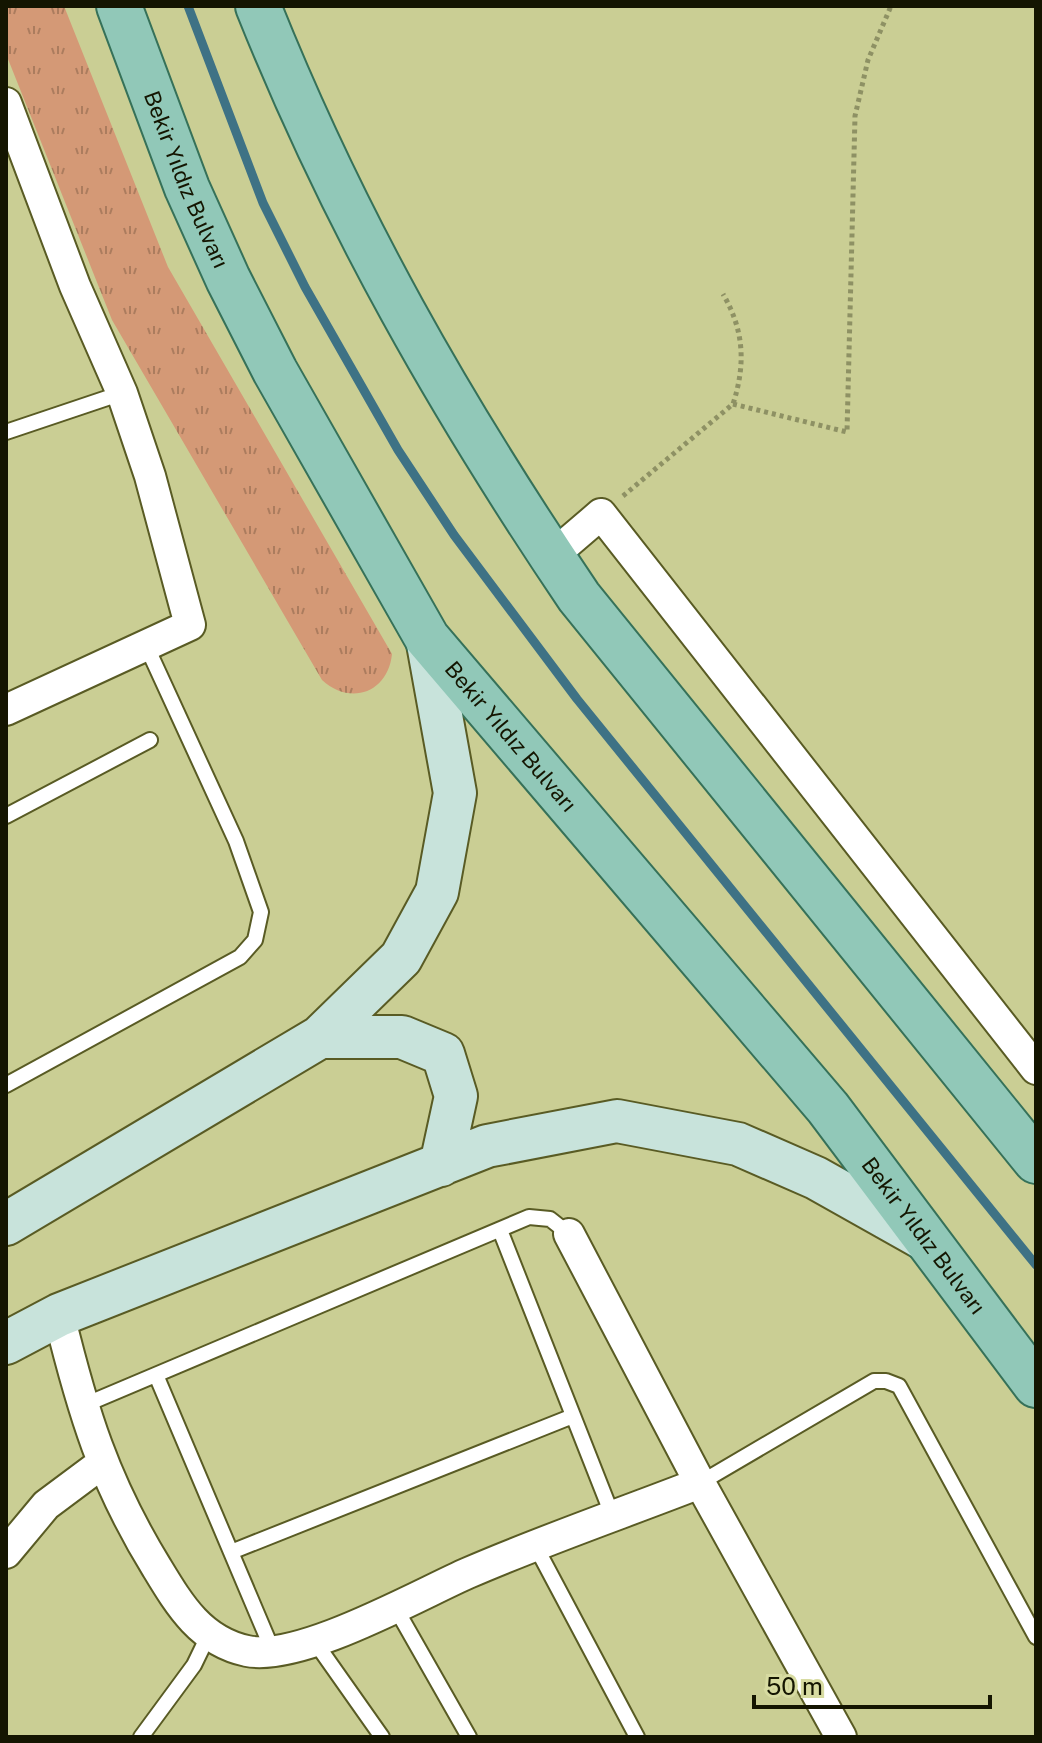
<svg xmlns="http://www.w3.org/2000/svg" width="1042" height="1743" font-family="'Public Sans',sans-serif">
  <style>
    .grass { fill: url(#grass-tufts) }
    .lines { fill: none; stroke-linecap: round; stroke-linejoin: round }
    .stream { stroke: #3e7285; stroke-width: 9 }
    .lane-casing { stroke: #595b24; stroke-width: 18 }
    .street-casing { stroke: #595b24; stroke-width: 34 }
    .secondary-casing { stroke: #595b24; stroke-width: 46 }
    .primary-casing { stroke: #367159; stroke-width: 48 }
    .path { stroke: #8e9164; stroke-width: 5; stroke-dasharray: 4 4; stroke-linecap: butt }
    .lane { stroke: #fff; stroke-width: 14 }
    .street { stroke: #fff; stroke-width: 30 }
    .secondary { stroke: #c8e3db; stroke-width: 42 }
    .primary { stroke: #91c8b8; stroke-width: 44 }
    .labels { text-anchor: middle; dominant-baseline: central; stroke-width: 6; stroke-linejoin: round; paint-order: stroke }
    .street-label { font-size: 22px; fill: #141501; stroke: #d7dba1 }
  </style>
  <defs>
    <pattern id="grass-tufts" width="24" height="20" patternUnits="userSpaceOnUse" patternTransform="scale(2)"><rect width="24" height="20" fill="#d49976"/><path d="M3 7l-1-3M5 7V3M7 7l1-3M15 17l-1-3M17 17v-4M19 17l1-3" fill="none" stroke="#ab7c5e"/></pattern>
  </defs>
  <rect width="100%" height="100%" fill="#cace94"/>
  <path class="grass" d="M6 6H64L168 267 392 654C388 693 350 706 322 680L112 320 6 54Z"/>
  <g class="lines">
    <path class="stream" d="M188 6 263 203 305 287 398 450 454 535 577 699 1036 1265"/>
    <g class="lane-casing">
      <path id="lane" d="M6 432 122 393
        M6 816 150 740
        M6 1085 240 957 255 940 261 912 236 841 146 645
        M500 1230 613 1517
        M156 1375 272 1649
        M82 1406 529 1217 550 1219 569 1234
        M700 1483 874 1381H886L899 1386 1036 1637
        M536 1547 637 1737
        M231 1552 573 1416
        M395 1607 469 1737
        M315 1642 382 1737
        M141 1737 194 1665 209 1634"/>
    </g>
    <g class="street-casing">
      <path id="street" d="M6 103 75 286 122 393 150 476 190 625 6 710
        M552 556 601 514 1036 1069
        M569 1234 700 1483 841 1737
        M59 1315C83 1413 104 1482 157 1568 180 1606 201 1641 247 1651 300 1662 418 1595 468 1573 544 1540 623 1513 700 1483
        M6 1553 46 1505 101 1464"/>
    </g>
    <g class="secondary-casing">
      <path id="secondary" d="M320 1037H402L443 1054 456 1096 441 1165
        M6 1224 320 1037 401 958 437 892 455 793 427 638
        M6 1343 59 1315 487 1146 617 1121 738 1144 816 1178 928 1241"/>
    </g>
    <g class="primary-casing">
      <g id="primary">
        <path id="s1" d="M119 6 187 188 228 279 275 371 427 638 828 1108 1036 1385"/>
        <path d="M258 6C344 221 450 406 579 597L1036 1161"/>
      </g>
    </g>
    <path class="path" d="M733 404 847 432 855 116 868 60 891 6
      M623 496 733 404C746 364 744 330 723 294"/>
    <use href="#lane" class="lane"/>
    <use href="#street" class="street"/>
    <use href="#secondary" class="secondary"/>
    <use href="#primary" class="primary"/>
  </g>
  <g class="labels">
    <g class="street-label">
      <text stroke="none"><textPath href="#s1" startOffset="186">Bekir Yıldız Bulvarı</textPath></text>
      <text stroke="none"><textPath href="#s1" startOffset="834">Bekir Yıldız Bulvarı</textPath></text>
      <text stroke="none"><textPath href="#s1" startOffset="1482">Bekir Yıldız Bulvarı</textPath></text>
    </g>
  </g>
  <rect width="1042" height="1743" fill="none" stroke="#141501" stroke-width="16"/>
  <path d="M754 1695v12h236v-12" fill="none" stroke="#141501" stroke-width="4"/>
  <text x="766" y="1695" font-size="24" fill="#141501" stroke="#d7dba1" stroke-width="6" paint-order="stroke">50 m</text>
</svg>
